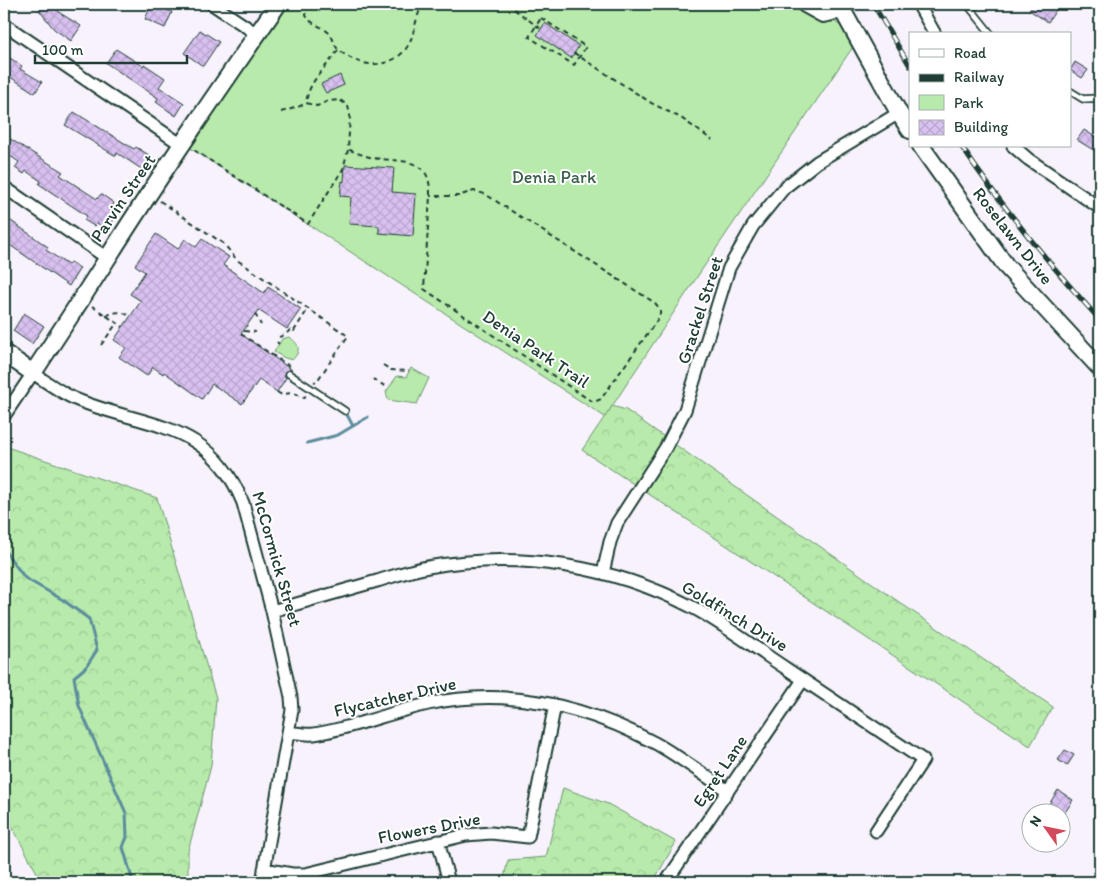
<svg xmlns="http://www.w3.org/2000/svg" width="1104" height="886" font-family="Itim,sans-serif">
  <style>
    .forest { fill: url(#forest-crowns); stroke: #6b9470 }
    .green { fill: #b7eaab; stroke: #6b9470 }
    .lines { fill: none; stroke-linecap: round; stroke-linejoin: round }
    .stream { stroke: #5b8c9d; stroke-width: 3 }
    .building { fill: url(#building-cross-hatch); stroke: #1f3d34 }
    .lane-casing { stroke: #1f3d34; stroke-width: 9 }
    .street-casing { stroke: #1f3d34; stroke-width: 15 }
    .secondary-casing { stroke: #1f3d34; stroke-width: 20 }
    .path { stroke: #1f3d34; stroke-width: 2; stroke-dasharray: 5 4; stroke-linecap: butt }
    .lane { stroke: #fff; stroke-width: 5.5 }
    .street { stroke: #fff; stroke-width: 11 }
    .secondary { stroke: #fff; stroke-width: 16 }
    .rail-casing { stroke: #1f3d34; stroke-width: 5 }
    .rail { stroke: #fff; stroke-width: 3; stroke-dasharray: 9; stroke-linecap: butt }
    .labels { text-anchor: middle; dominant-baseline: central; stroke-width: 4; stroke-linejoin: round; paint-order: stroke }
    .park-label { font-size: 18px; fill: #3d604c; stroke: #fff }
    .street-label { font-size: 18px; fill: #1f3d34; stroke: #fff }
  </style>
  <defs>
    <pattern id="forest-crowns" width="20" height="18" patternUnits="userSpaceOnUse" patternTransform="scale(1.25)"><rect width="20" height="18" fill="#b7eaab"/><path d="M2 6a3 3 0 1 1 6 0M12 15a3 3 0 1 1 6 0" fill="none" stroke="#9dca94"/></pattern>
    <pattern id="building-cross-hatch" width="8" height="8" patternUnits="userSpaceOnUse" patternTransform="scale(1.25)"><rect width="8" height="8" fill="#d8c0f0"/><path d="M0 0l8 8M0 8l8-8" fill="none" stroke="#b9a6ce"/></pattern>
  </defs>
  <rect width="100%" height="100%" fill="#f7f2fc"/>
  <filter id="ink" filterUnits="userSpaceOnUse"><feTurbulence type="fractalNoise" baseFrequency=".02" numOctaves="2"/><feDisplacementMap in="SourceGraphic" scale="10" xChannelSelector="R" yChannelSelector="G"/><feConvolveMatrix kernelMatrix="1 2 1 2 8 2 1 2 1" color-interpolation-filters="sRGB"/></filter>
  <g filter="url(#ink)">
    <path class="forest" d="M612 406 626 410 909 609 1053 707 1030 746 582 450Z
      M4 446 157 498 216 698 211 766 188 851V882H42L4 812Z
      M563 788 608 804 676 842 653 882H503L508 860 546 857Z"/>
    <path class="green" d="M277 4H808L859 38 701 271 605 417 184 144Z
      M289 337C299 343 302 351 292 360L285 358 274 352 282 339Z
      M411 368 429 378 417 404 388 400 386 392 397 376 406 377Z"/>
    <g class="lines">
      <path class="stream" d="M345 411 353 426
        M307 443 338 435 368 417
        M4 550 25 578 63 600 89 619 97 650 86 667 74 677 79 706 126 813 127 837 123 847 133 882"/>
    </g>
    <path class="building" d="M47 4H53L60 13 81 26 71 41 54 29 39 10Z
      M152 4 172 12 165 28 145 19Z
      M1033 4H1060L1048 22 1029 10Z
      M545 23 579 46 571 58 537 35Z
      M200 30 219 42 203 66 184 53Z
      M116 49 143 66 144 64 165 78 159 87 184 103 176 116 156 102 158 98 106 63Z
      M4 54 22 66 20 69 42 82 35 93 4 73Z
      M1075 62 1088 70 1082 78 1070 70Z
      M340 75 344 85 326 93 321 84Z
      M74 112 134 149 136 147 152 157 143 170 117 153 116 156 65 125Z
      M1084 130 1100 140 1095 151 1077 140Z
      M4 135 63 172 60 175 97 199 101 194 114 203 112 207 119 212 107 230 97 223 94 226 84 220 87 216 39 184 41 181 26 171 24 174 15 168 19 162 4 152Z
      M345 165 394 168 392 192 416 194 413 236 379 233V226L349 224 351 197 340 196 342 181 344 182Z
      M4 216 48 247 46 250 68 265 70 262 80 268 69 286 4 241Z
      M156 234 178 249 185 239 196 247 202 239 229 257 223 265 264 293 268 287 301 309 287 329 258 310 241 334 292 370 285 371 284 374 286 378 277 392 259 380 242 404 212 384 202 399 164 372 163 374 153 367 147 376 119 357 126 348 114 340 141 301 130 294 145 272 135 265Z
      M24 313 44 326 32 344 13 331Z
      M1065 750 1074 755 1067 766 1058 760Z
      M1058 790 1073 800 1064 814H1043Z"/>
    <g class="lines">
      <g class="lane-casing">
        <path id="lane" d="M967 4 991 34
          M1070 91 1083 99 1100 98
          M289 374 345 411"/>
      </g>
      <g class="street-casing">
        <path id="street" d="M212 4 257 34
          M918 4 935 34
          M4 24 182 145
          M1013 146 1028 159 1100 208
          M4 187 107 258
          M4 416 33 373C46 382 60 392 75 399 147 429 209 419 243 503L272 611 291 697 292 710 262 882
          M603 573 610 542 617 523 666 447 685 410 729 268 753 226 784 188 817 162 899 113
          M272 611C307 601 342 591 377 581 394 576 411 570 428 567 518 551 611 565 692 607 726 625 756 649 787 669 832 699 877 729 923 760L876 831
          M288 732C297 733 306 735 314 734 351 729 391 712 428 704 508 687 584 705 655 743 680 757 704 775 728 791
          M438 841 449 882
          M264 869 292 874H305L466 835 491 833 528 837 555 705
          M666 882 803 680"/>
      </g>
      <g class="secondary-casing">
        <path id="secondary" d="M805 4 823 14 843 10
          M839 4 899 113 910 130
          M921 146 1006 266 1100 368
          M4 353 33 373C58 335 83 297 107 259 162 172 220 88 278 4"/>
      </g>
      <path class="path" d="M306 4C301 25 321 23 330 34 334 39 334 47 340 51 357 65 381 70 400 55 416 42 413 20 423 4
        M507 4 541 29
        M541 18 586 47 574 65 529 37Z
        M338 50C326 69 309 79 306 103L317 106 328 101 340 100 348 106 350 115 348 149C356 153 365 156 374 158 389 161 411 158 423 170 430 177 430 188 430 196L424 289 588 399 594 402 601 399 660 316V309L655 303 485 194 474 191 458 196H430
        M574 53 653 104 681 118 712 140
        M281 112 298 107 306 103
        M194 150 308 224 343 169 348 150
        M160 201 224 244 237 260 348 336 317 381 314 382
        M92 306 123 327
        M255 314 261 325
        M106 316C115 311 121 311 130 316
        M244 331 256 332
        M241 334 289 366
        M279 337 285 335 291 329 294 331 308 309
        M277 342 279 344
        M101 345 117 323
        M383 365 391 370 409 371
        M373 379 388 388
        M277 392 282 395C290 392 297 393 304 398L306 395"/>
      <use href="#lane" class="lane"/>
      <use href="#street" class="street"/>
      <use href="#secondary" class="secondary"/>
      <g class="rail-casing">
        <path id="rail" d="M873 4 910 66
          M961 146C1003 208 1050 265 1100 320"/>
      </g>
      <use href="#rail" class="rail"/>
    </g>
  </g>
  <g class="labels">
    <g class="park-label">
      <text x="554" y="177">Denia Park</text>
    </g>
    <g class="street-label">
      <text transform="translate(123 198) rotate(-56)">Parvin Street</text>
      <text transform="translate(1013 236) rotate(52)">Roselawn Drive</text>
      <text transform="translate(700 310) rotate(-72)">Grackel Street</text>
      <text transform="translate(536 349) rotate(34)">Denia Park Trail</text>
      <text transform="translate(277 559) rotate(74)">McCormick Street</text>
      <text transform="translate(735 616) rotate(31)">Goldfinch Drive</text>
      <text transform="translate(395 697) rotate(-13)">Flycatcher Drive</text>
      <text transform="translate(720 771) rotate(-56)">Egret Lane</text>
      <text transform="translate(429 828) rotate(-11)">Flowers Drive</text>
    </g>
  </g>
  <rect width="1104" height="886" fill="none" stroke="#fff" stroke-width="20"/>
  <rect x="10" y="10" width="1084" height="866" fill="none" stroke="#1f3d34" stroke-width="2" filter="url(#ink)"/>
  <rect x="909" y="32" width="162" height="115" fill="#ffffff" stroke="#a5b1ae"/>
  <rect x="919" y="49" width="25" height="8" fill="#ffffff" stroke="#a5b1ae"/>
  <text x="954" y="58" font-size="15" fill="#1f3d34">Road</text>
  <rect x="919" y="74" width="25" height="8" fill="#1f3d34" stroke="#a5b1ae"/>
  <text x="954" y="82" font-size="15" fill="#1f3d34">Railway</text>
  <rect x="919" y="95" width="25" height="15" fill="#b7eaab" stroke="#a5b1ae"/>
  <text x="954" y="108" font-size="15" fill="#1f3d34">Park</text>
  <rect x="919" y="120" width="25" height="15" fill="url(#building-cross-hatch)" stroke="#a5b1ae"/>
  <text x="954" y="132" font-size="15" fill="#1f3d34">Building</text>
  <g transform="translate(1046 828) rotate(303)"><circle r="24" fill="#ffffff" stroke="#a5b1ae"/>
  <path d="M0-4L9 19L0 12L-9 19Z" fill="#d1495b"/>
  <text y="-8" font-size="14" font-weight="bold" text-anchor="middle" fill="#1f3d34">N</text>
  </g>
  <path d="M35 55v8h152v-8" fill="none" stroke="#1f3d34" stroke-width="2.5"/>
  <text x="42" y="55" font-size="15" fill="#1f3d34" stroke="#ffffff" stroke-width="4" paint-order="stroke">100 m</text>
</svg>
